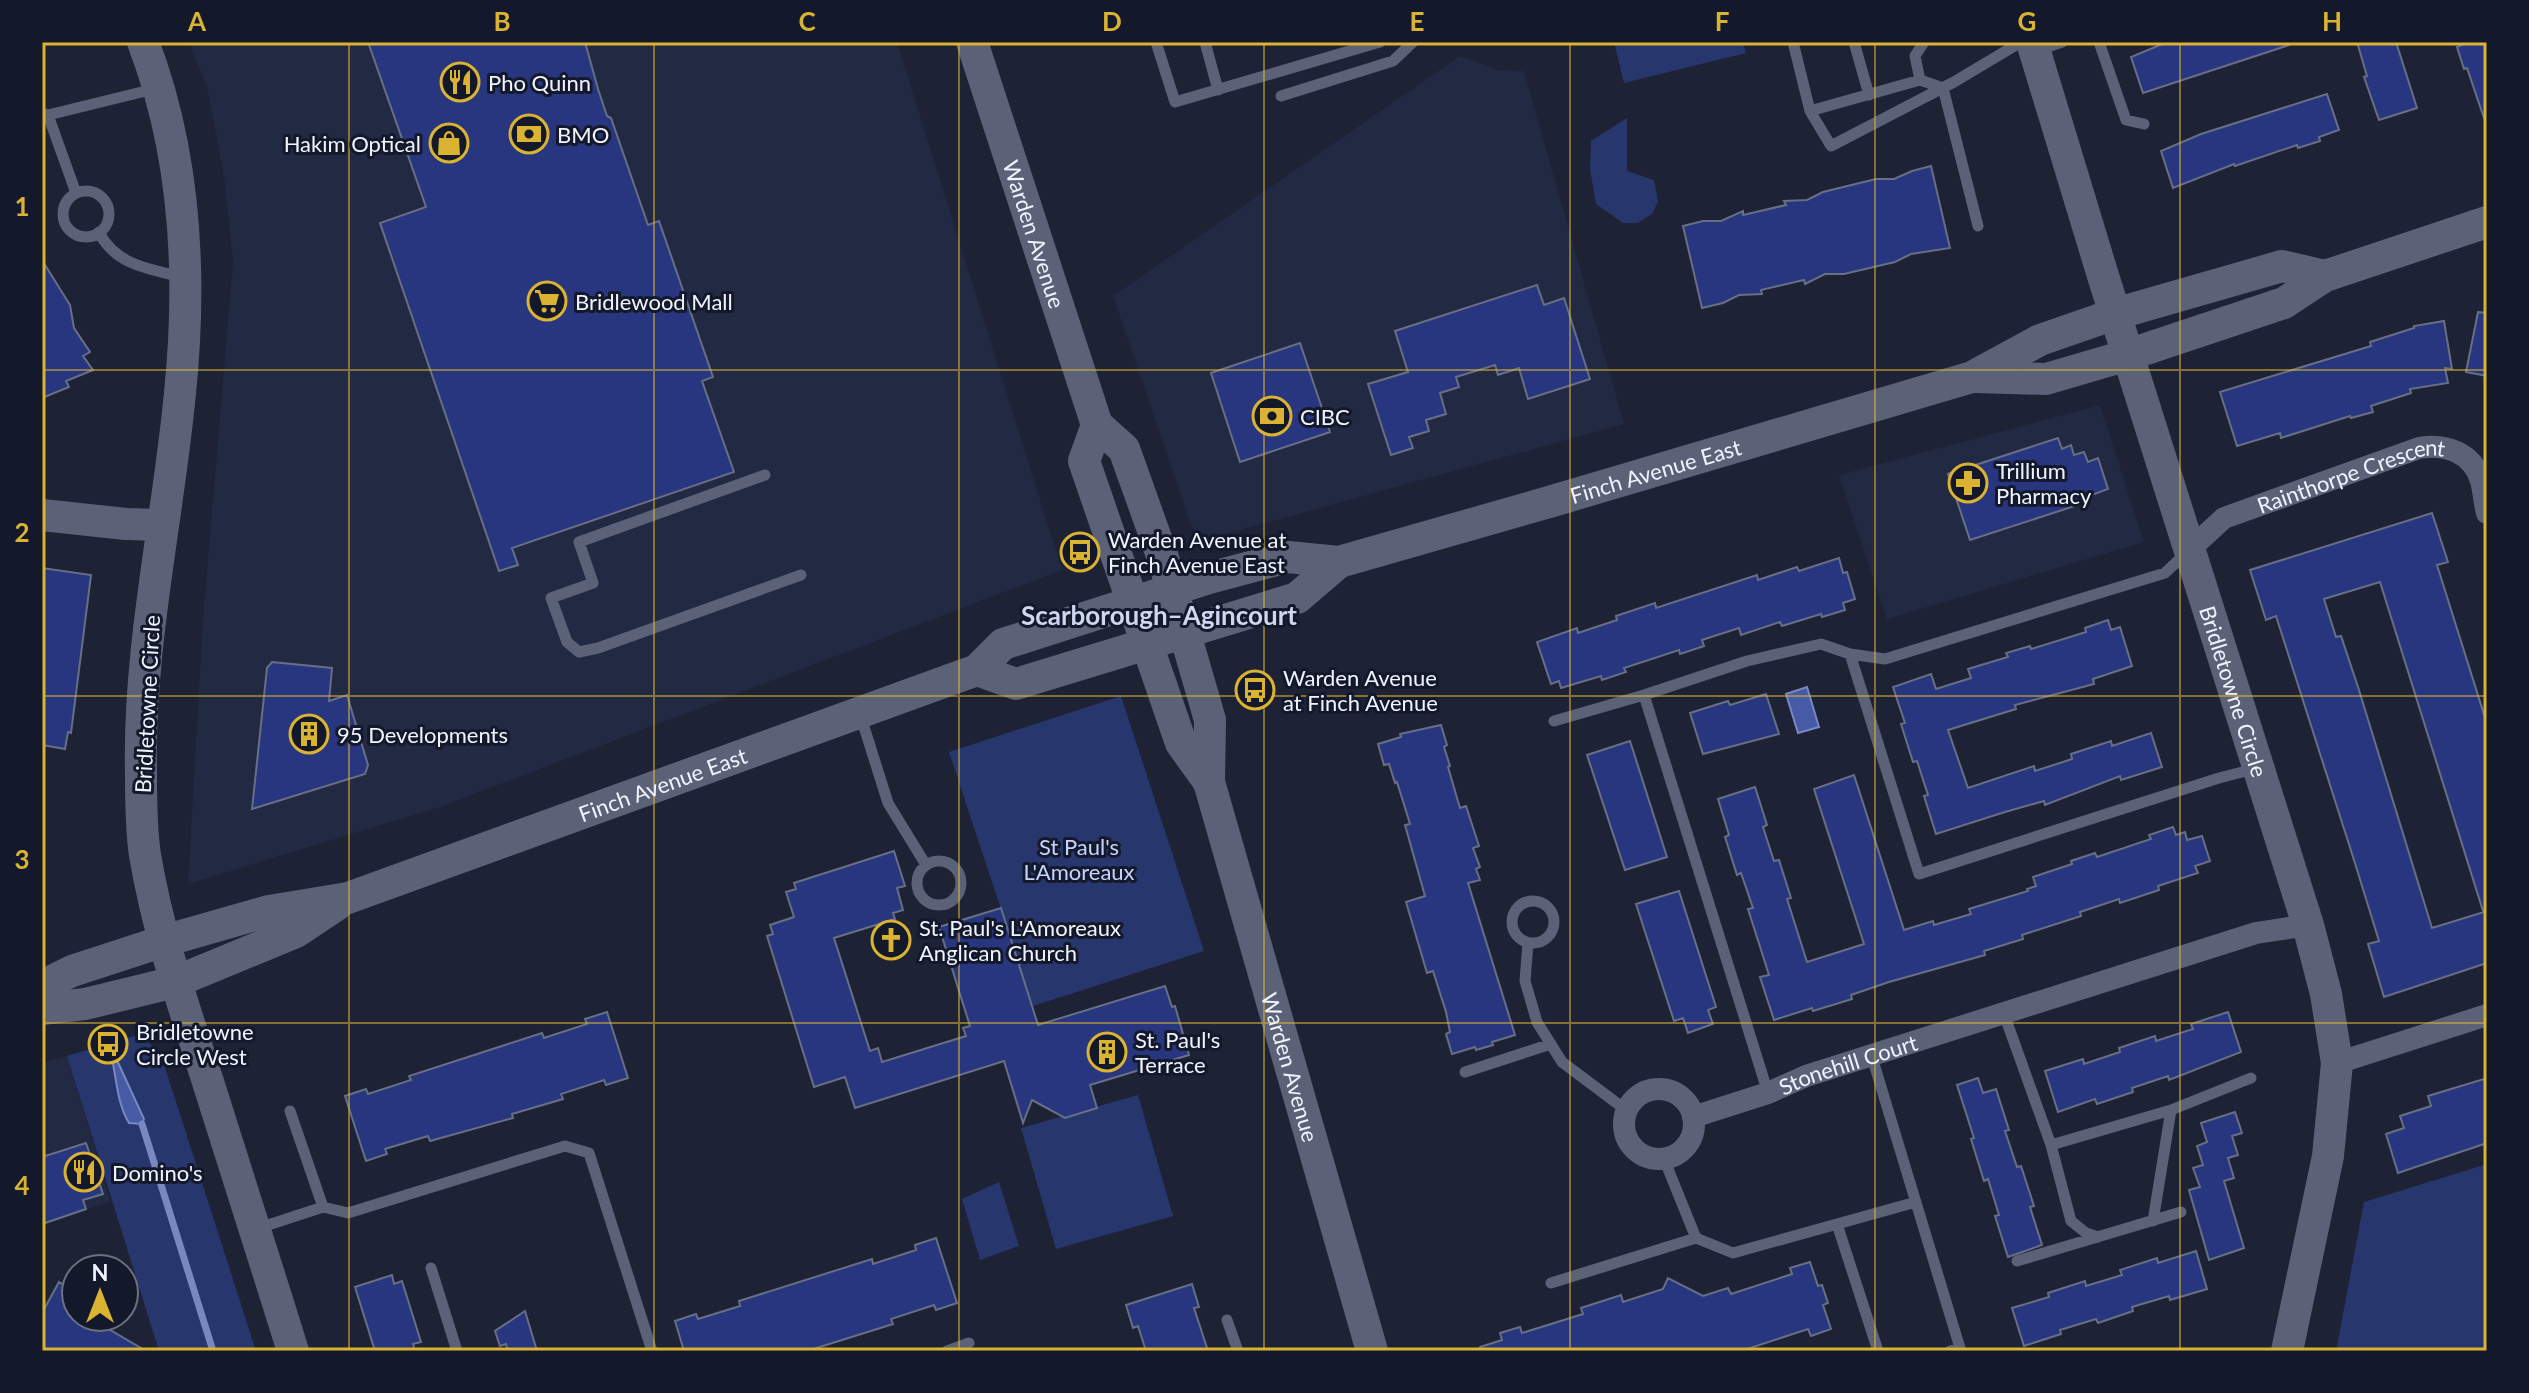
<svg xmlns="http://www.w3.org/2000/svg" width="2529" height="1393" font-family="Lato,sans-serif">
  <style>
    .built { fill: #222942 }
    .green { fill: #28366e }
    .water { fill: #465aa6; stroke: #7988c0; stroke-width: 2 }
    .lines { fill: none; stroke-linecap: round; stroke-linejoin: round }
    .stream { stroke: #7988c0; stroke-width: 7 }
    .building { fill: #27367f; stroke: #676f85; stroke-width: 2 }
    .lane { stroke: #5b6278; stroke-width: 11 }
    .street { stroke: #5b6278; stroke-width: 22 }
    .secondary { stroke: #5b6278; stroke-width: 32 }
    .grid { fill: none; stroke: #dab333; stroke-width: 2; stroke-opacity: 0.55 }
    .labels { text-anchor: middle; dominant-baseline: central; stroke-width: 6; stroke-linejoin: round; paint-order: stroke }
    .poi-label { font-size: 22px; fill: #f0f4fe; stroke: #13192b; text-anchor: start }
    .street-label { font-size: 22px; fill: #f0f4fe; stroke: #13192b }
    .park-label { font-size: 22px; fill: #c5d4ff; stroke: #13192b }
    .quarter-label { font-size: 26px; font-weight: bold; fill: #ced6f0; stroke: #13192b }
    .neatline { fill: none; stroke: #dab333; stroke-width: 3 }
    .grid-label { font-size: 26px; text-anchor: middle; font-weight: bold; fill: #dab333 }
  </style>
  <rect width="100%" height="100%" fill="#1d2235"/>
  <path class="built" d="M189 42H897L1062 570 440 807 188 884 203 618 233 261 224 177 207 87Z
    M1460 56 1498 70 1524 71 1624 424 1197 542 1113 296Z
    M2100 405 2144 542 1887 619 1839 475Z
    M67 1056 111 1202 42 1222V1063Z"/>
  <path class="green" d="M1614 42H1743L1746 53 1624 83Z
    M1627 118V171L1654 180 1658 201 1653 213 1638 223H1623L1596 204 1590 169 1591 141Z
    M1121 696 1204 951 1033 1006 949 752Z
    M141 1034 161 1055 256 1351H159L67 1056Z
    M1138 1095 1173 1216 1056 1249 1021 1128Z
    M2487 1164V1351H2336L2364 1202Z
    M999 1182 1019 1246 980 1260 962 1199Z"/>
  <path class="water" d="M1807 687 1819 727 1798 733 1786 694Z
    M115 1056 144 1119 142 1124 129 1123C117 1103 117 1081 112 1059Z"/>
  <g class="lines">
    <path class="stream" d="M142 1124 213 1351"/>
  </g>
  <path class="building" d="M368 42H585L598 89 607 116 611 118 648 225 659 221 713 377 702 381 734 472 512 548 518 565 499 571 380 223 426 207Z
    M2167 42H2289V45L2143 93 2131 57Z
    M2357 42H2396L2417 108 2379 120 2364 77 2367 76Z
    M2468 42H2487V117L2484 118 2467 68 2464 69 2457 47Z
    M2327 94 2339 130 2319 137 2320 141 2298 148 2297 145 2235 166 2234 164 2173 188 2161 151 2201 134Z
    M1931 166 1950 248 1911 254 1895 262 1844 274H1825L1805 284 1804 280 1761 290 1762 294 1739 295 1723 303 1702 308 1683 226 1703 221H1721L1743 211V215L1786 205 1784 201 1807 200 1823 192 1876 179H1894L1912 171Z
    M42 260 70 305 74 328 90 352 83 356 93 370 66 381 69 387 42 398Z
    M1537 285 1544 305 1564 298 1590 379 1528 399 1519 368 1498 375 1495 365 1456 377 1459 387 1440 393 1446 414 1426 420 1429 431 1409 437 1413 448 1391 455 1368 384 1408 372 1395 331Z
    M2478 312 2487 313V376L2466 372Z
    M2444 321 2452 369 2445 368 2448 383 2410 389 2411 393 2371 406 2373 412 2351 418 2350 416 2281 438 2280 433 2237 446 2220 392 2371 346 2370 342 2414 328V326Z
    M1300 343 1330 432 1240 462 1211 373Z
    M2058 438 2062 449 2071 445 2074 455 2084 452 2088 462 2098 458 2108 489 2089 496 2090 501 1970 540 1948 474Z
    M2432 513 2448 562 2437 565 2487 724V910L2483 911 2380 582 2324 599 2336 637 2341 636 2359 690 2432 928 2487 911V963L2384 997 2368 944 2379 941 2354 860 2276 616 2266 620 2250 570Z
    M1839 558 1843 573 1847 572 1855 599 1843 603 1845 610 1822 617 1821 614 1782 626 1780 622 1741 635 1739 628 1702 640 1704 646 1680 654 1679 650 1624 668 1626 672 1602 680 1601 676 1561 688 1559 681 1551 684 1537 642 1577 628 1578 633 1617 620 1616 616 1655 603 1656 608 1757 575 1758 580 1797 567 1799 571Z
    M42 568 91 575 71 733 68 732 65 749 42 745Z
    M2108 620 2111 630 2120 627 2132 666 2093 679 2094 684 2015 705 2016 709 1948 730 1968 788 2034 766 2035 771 2072 759 2071 754 2111 741 2112 746 2151 733 2162 767 2121 780 2120 776 2045 805 2044 801 2005 812 1936 834 1924 796 1928 795 1917 761 1913 762 1901 724 1905 723 1893 687 1931 674 1936 689 1971 678 1968 669 2008 657 2006 653 2030 646 2031 649 2086 632 2085 628Z
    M272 662 332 668 329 701 347 695 368 765 365 774 252 809 267 668Z
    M1766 694 1779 734 1703 754 1690 713 1728 701 1730 705Z
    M1441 725 1447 745 1444 747 1450 766 1448 767 1460 808 1466 806 1479 846 1473 848 1480 867 1476 869 1480 880 1468 883 1515 1035 1492 1042 1493 1045 1476 1050 1475 1047 1452 1054 1446 1034 1450 1032 1446 1012 1433 971 1427 973 1406 902 1425 896 1405 825 1410 824 1397 782 1395 783 1389 764 1384 765 1378 744 1401 737 1400 734Z
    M1630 741 1667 857 1625 870 1587 755Z
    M1854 775 1904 930 1933 921 1934 925 1971 914 1969 909 2028 891 2027 889 2036 886 2033 877 2072 864 2071 861 2095 853 2097 857 2151 839 2149 835 2173 827 2176 835 2185 832 2187 840 2202 836 2210 861 2195 866 2198 873 2158 886 2159 890 2120 903 2119 899 2080 912 2081 916 2022 935 2023 939 1984 951 1985 955 1889 982 1851 995 1852 999 1813 1011 1812 1008 1774 1020 1760 977 1769 975 1748 909 1753 908 1741 873 1737 875 1725 837 1729 835 1718 799 1755 787 1767 825 1763 827 1774 861 1779 860 1791 898 1787 899 1807 962 1864 944 1814 789Z
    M894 851 905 886 897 888 903 910 893 913 895 919 834 938 870 1051 878 1048 882 1062 966 1036 963 1028 970 1026 939 927 1001 908 1038 1025 1165 986 1172 1007 1175 1006 1189 1055 1090 1085 1097 1108 1065 1118 1032 1100 1023 1123 1004 1061 855 1108 845 1077 814 1087 767 936 773 934 770 925 794 917 786 892 796 889 794 883Z
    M1679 891 1716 1007 1708 1010 1713 1024 1688 1033 1683 1018 1674 1021 1636 904Z
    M607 1012 628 1078 606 1085 604 1080 561 1094 563 1099 512 1114 513 1118 430 1141 428 1136 385 1149 387 1154 366 1161 345 1096 366 1089 368 1094 411 1080 409 1076 542 1033 544 1038 587 1024 585 1019Z
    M2228 1012 2241 1052 2169 1080 2168 1076 2132 1088 2133 1092 2097 1104 2095 1099 2058 1112 2045 1071 2083 1059 2084 1064 2120 1052 2119 1048 2155 1036 2156 1041 2193 1029 2191 1024Z
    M1978 1078 1983 1093 1996 1089 2009 1130 2005 1131 2017 1167 2021 1166 2034 1206 2030 1207 2042 1245 2008 1257 1995 1216 1999 1215 1988 1179 1984 1181 1971 1139 1974 1138 1957 1085Z
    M2487 1078V1143L2398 1173 2386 1134 2404 1128 2400 1116 2431 1106 2428 1096Z
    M2235 1112 2242 1133 2232 1136 2238 1155 2228 1158 2234 1178 2224 1181 2244 1248 2209 1260 2189 1190 2200 1187 2193 1168 2203 1165 2197 1146 2207 1142 2201 1123Z
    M86 1143 103 1194 83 1200 86 1209 42 1224V1157Z
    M936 1238 957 1303 936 1310 934 1305 891 1319 893 1324 807 1351H684L675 1321 696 1314 698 1319 740 1306 739 1301 872 1259 873 1264 916 1250 915 1245Z
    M2196 1251 2207 1289 2170 1300 2169 1296 2132 1307 2133 1311 2098 1323 2096 1319 2060 1330 2061 1334 2024 1346 2012 1308 2049 1297 2048 1293 2085 1281 2086 1286 2122 1275 2120 1270 2157 1258 2158 1263Z
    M1810 1262 1818 1286 1822 1285 1828 1303 1823 1305 1831 1329 1811 1336 1808 1329 1741 1351H1480V1347L1502 1340 1500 1333 1520 1327 1522 1333 1583 1314 1581 1308 1621 1295 1623 1302 1663 1289 1668 1278 1703 1296 1728 1288 1731 1294 1792 1274 1790 1268Z
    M392 1275 394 1284 402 1281 421 1342 413 1344 415 1351H375L355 1287Z
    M59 1282 76 1292V1317H88L146 1351H49L42 1347V1313Z
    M1192 1284 1199 1307 1194 1308 1208 1351H1146L1138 1326 1133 1328 1126 1305Z
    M525 1311 537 1351H508L506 1344 500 1346 495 1331Z"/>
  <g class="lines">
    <path class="lane" d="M1156 42 1175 102 1380 42
      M1205 42 1218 90
      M1793 42 1810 111 1831 146 1954 82 2021 42
      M1854 42 1869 95
      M2099 42 2126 120 2144 124
      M2039 50 2062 42
      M1920 80 1915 56 1924 42
      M1281 96 1393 61 1413 42
      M1810 111 1920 80 1943 88 1978 226
      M42 113 48 115 154 89
      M48 115 76 193
      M63 214a23 23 0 1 1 46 0a23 23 0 1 1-46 0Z
      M99 232C115 265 149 269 182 277
      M765 475 579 542 593 583 551 598 567 642 579 652 598 648 801 575
      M1850 654 1919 874 2219 778 2258 768
      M1644 695 1768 1093
      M860 714 888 803 926 865
      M1554 721 1644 695 1747 661 1821 644 1850 654 1885 659 2165 573 2187 552
      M917 883a22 22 0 1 1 44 0a22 22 0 1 1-44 0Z
      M1512 922a21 21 0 1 1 42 0a21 21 0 1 1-42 0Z
      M1528 943 1525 981 1537 1022 1562 1062 1626 1110
      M2004 1014 2051 1145 2071 1221 2086 1233 2098 1237
      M1872 1057 1960 1348 1950 1351
      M1465 1072 1551 1044
      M290 1111 323 1207
      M2051 1145 2171 1110 2251 1078
      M1664 1159 1696 1238
      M2153 1221 2171 1110
      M1837 1224 1878 1351
      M259 1228 323 1207 348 1213 565 1146 589 1153 652 1351
      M2017 1261 2181 1212
      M431 1268 457 1351
      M1551 1283 1696 1238 1733 1253 1916 1202
      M1227 1320 1238 1351
      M947 1351 969 1343"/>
    <g class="street">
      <path id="s1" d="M2189 550 2224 518 2419 448C2446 443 2473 453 2481 481 2484 492 2484 502 2487 513"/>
      <path d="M2337 1063 2487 1015"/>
      <circle cx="1659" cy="1124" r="35"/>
      <path id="s2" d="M1693 1117 1768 1093 1806 1076 2256 933 2308 925"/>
    </g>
    <g class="secondary">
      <path d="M143 42C186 154 192 275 180 393 168 520 138 646 141 774 141 801 141 829 145 855 158 933 184 1007 208 1082 236 1171 265 1261 293 1351"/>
      <path id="s3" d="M972 42 1097 425 1124 449 1163 558 1210 720 1209 782 1372 1351"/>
      <path id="s4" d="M2032 42 2104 279 2308 925 2326 994 2337 1063 2328 1156 2287 1351"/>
      <path d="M1975 377 2046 379 2128 355 2284 303 2325 276 2487 222"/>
      <path d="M1097 425 1084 461 1181 743 1209 782"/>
      <path d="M42 515 126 524 161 525"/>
      <path d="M977 670 1016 684 1297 598 1339 562"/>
      <path id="s5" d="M42 986 72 971 164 941 269 911 348 898 977 670 1003 644 1209 578 1288 557 1339 562 1556 500 1972 377 2040 340 2115 314 2282 266 2325 276"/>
      <path d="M42 1009 85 1004 175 982 296 932 338 904"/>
    </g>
  </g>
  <path class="grid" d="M349 42V1351M654 42V1351M959 42V1351M1264 42V1351M1570 42V1351M1875 42V1351M2180 42V1351M42 370H2487M42 696H2487M42 1023H2487"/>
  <defs>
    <g id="restaurant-ring" transform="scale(2)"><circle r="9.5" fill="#13192b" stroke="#dab333" stroke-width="1.5"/><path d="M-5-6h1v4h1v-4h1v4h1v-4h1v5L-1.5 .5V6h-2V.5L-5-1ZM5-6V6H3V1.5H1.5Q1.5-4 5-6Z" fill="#dab333"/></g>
    <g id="bank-ring" transform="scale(2)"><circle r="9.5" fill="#13192b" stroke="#dab333" stroke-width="1.5"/><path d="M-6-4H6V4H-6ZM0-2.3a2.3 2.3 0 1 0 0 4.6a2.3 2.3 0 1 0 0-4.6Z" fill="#dab333"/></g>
    <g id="shop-ring" transform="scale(2)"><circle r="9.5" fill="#13192b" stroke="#dab333" stroke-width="1.5"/><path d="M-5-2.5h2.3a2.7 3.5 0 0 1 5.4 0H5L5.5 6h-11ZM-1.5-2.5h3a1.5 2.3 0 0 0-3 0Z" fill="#dab333"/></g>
    <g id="supermarket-ring" transform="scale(2)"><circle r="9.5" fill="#13192b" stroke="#dab333" stroke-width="1.5"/><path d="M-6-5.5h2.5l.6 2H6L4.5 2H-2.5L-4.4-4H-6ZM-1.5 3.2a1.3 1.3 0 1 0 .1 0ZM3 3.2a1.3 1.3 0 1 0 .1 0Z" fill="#dab333"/></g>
    <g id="pharmacy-ring" transform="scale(2)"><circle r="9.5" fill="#13192b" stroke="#dab333" stroke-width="1.5"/><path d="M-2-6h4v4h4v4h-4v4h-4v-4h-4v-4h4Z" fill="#dab333"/></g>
    <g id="bus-ring" transform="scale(2)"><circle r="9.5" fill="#13192b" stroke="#dab333" stroke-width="1.5"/><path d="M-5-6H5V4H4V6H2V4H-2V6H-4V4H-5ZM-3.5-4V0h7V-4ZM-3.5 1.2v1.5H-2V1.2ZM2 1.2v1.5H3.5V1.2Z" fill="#dab333"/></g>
    <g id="building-ring" transform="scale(2)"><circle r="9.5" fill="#13192b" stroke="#dab333" stroke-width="1.5"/><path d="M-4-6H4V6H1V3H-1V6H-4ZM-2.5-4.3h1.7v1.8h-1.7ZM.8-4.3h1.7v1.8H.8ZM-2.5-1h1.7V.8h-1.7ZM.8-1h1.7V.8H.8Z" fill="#dab333"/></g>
    <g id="church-ring" transform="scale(2)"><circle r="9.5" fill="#13192b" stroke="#dab333" stroke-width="1.5"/><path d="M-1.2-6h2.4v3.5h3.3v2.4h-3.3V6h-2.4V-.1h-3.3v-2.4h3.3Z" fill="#dab333"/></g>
  </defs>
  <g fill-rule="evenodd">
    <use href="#restaurant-ring" x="460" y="82"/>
    <use href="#bank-ring" x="529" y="134"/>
    <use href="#shop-ring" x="449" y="143"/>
    <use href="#supermarket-ring" x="547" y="301"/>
    <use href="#bank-ring" x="1272" y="416"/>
    <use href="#pharmacy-ring" x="1968" y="483"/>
    <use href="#bus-ring" x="1080" y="552"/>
    <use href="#bus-ring" x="1255" y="690"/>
    <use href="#building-ring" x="309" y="734"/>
    <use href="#church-ring" x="891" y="940"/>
    <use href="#bus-ring" x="108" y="1044"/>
    <use href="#building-ring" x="1107" y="1052"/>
    <use href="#restaurant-ring" x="84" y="1172"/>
  </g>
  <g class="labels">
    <g class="poi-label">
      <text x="488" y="82">Pho Quinn</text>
      <text x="557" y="134">BMO</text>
      <text x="421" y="143" text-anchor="end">Hakim Optical</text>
      <text x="575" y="301">Bridlewood Mall</text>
      <text x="1300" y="416">CIBC</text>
      <text x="1996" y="470">Trillium<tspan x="1996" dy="25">Pharmacy</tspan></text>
      <text x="1108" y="539">Warden Avenue at<tspan x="1108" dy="25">Finch Avenue East</tspan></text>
      <text x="1283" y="677">Warden Avenue<tspan x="1283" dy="25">at Finch Avenue</tspan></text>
      <text x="337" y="734">95 Developments</text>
      <text x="919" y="927">St. Paul's L'Amoreaux<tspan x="919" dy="25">Anglican Church</tspan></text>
      <text x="136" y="1031">Bridletowne<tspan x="136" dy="25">Circle West</tspan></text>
      <text x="1135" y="1039">St. Paul's<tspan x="1135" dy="25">Terrace</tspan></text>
      <text x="112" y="1172">Domino's</text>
    </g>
    <g class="street-label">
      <text stroke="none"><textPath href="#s3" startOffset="202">Warden Avenue</textPath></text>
      <text stroke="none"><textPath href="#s5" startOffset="1704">Finch Avenue East</textPath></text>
      <text stroke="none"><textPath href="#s1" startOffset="182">Rainthorpe Crescent</textPath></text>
      <text stroke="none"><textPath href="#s4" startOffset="680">Bridletowne Circle</textPath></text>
      <text transform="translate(147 704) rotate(-87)">Bridletowne Circle</text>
      <text stroke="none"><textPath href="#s5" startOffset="654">Finch Avenue East</textPath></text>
      <text stroke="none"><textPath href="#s2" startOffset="164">Stonehill Court</textPath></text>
      <text stroke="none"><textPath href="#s3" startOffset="1082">Warden Avenue</textPath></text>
    </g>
    <g class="park-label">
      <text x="1079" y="846">St Paul's<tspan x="1079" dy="25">L'Amoreaux</tspan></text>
    </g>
    <g class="quarter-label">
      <text x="1159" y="615">Scarborough–Agincourt</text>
    </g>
  </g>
  <rect width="2529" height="1393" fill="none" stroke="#13192b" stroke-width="88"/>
  <g transform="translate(100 1293)"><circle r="38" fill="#13192b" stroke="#6b717f" stroke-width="2"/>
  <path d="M0-6L14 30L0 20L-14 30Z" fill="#dab333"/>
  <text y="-12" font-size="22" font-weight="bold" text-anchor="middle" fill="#f0f4fe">N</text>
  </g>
  <rect x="44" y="44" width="2441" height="1305" class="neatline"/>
  <g class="grid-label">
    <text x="197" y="31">A</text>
    <text x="502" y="31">B</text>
    <text x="807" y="31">C</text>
    <text x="1112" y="31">D</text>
    <text x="1417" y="31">E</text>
    <text x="1722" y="31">F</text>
    <text x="2027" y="31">G</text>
    <text x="2332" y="31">H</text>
    <text x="22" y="216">1</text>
    <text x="22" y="542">2</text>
    <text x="22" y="869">3</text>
    <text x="22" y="1195">4</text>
  </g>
</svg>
